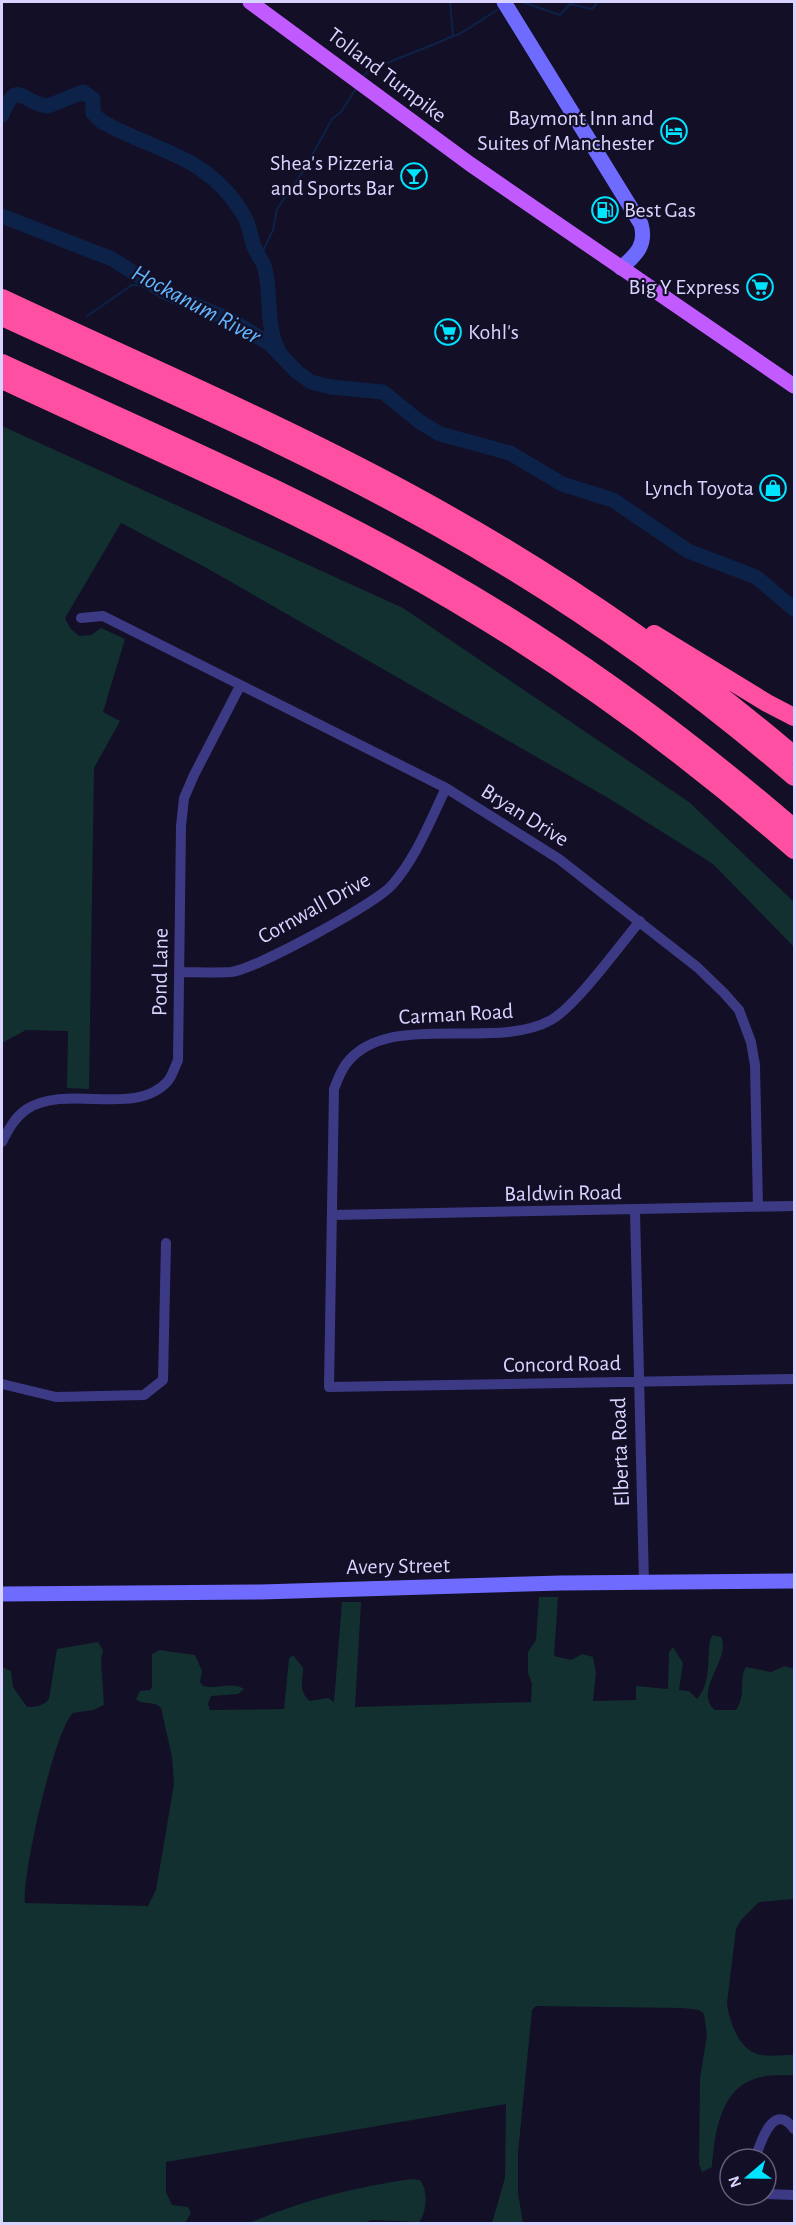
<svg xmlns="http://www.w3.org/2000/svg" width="796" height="2225" font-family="'Alegreya Sans',sans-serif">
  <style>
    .green { fill: #12302f }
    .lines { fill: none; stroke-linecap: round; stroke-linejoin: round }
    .stream { stroke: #0c2248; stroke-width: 2 }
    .river { stroke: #0c2248; stroke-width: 15 }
    .street { stroke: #3d3a85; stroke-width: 10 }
    .secondary { stroke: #6f6bff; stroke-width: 15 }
    .primary { stroke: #c25bff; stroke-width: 15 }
    .highway { stroke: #ff4fa3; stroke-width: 18 }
    .labels { text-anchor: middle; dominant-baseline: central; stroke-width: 4.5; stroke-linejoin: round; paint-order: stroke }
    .street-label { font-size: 22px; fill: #d9d4ff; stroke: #130f26 }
    .poi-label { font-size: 22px; fill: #d9d4ff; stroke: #130f26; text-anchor: end }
    .water-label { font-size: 24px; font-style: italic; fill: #62b6ff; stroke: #130f26 }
  </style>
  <rect width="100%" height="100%" fill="#130f26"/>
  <path class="green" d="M2 426 403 608 689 802 794 902V947L713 864 610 799 203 566 121 523 65 618 70 628 79 636 91 635 101 628 125 639 103 712 120 721 94 768 89 1089 67 1088 68 1031 26 1030 2 1043Z
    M539 1597H558L554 1656 571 1660 582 1654 593 1657 596 1673 593 1701 636 1700V1686L668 1689 669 1652 673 1647 683 1663 679 1690 689 1691 697 1699C715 1680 704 1644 713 1635L721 1637C732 1658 692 1692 715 1710H736C747 1694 738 1680 746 1667L771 1672 785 1666 794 1669V1899L759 1902 741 1920 736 1929 727 2003C729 2020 738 2048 757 2054 768 2057 783 2055 794 2055V2075C784 2076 772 2074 762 2077 720 2085 715 2132 712 2167L702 2172 699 2164 700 2078 707 2035 704 2014 699 2010 683 2008 536 2006 532 2010 518 2153V2193L523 2223H492L505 2178 506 2104 166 2162V2192L172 2205 188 2207 191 2213 185 2223H2V1667L11 1671 13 1687 27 1707C35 1707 44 1706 49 1699L57 1649 98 1642 103 1650 101 1660 104 1705 93 1710 73 1713C55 1728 21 1879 25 1903L148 1906 156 1890 174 1784 172 1757 161 1708C154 1700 142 1706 136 1699L140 1691 150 1690 152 1687V1654L159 1650 195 1655 202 1671 200 1682 203 1686C217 1690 231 1681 244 1689L238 1694 211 1696 208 1704 210 1710 284 1709 289 1659 293 1655 303 1668C303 1681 298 1691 310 1701L328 1698 334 1702 342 1602H361L355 1707 531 1702 532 1684 528 1673V1652L536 1640Z
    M411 2179 420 2180C428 2189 427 2213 419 2222L373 2220 359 2224 249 2223C301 2201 354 2187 411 2179Z"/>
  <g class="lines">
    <path class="stream" d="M522 2 560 15 570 4 592 9 598 2
      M454 36C461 35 488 15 497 10
      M363 77 367 72C396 58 425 49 453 36L450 2
      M260 257 273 230 277 209 304 170 332 119 341 112 357 87
      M87 316 132 285 155 286"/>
    <path class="river" d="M2 115C18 77 21 103 48 106L83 92 93 99V113L101 121C155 152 207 154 243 214 250 225 250 237 255 249 258 256 263 261 265 269 272 296 265 323 278 349
      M2 216 112 259 164 292 233 321 270 344 297 372 311 382 331 387 383 392 420 422 440 434 510 453 562 484 613 500 688 551 756 577 794 609"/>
    <path class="street" d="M81 618 103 616 446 788 559 859 697 967 724 993 739 1010 751 1042 755 1065 758 1207
      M640 921C620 945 576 1006 551 1020 495 1052 387 1009 346 1064 341 1071 337 1081 334 1089L329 1387 794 1379
      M180 972C197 972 214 973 231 972 256 969 375 904 392 885 416 858 430 821 446 788
      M2 1142C8 1130 15 1117 27 1109 68 1083 135 1118 168 1081 172 1076 175 1067 178 1060L181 826 184 798 194 775 240 686
      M635 1211 644 1583
      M333 1215 794 1206
      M2 1384 56 1397 144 1395 163 1380 166 1243
      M755 2159C760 2144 773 2100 794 2129
      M766 2194 794 2195"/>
    <path class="secondary" d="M504 2 641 224C647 245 636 255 621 268
      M2 1594 261 1592 561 1583 794 1581"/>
    <path class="primary" d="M250 2 470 164 794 386"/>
    <path class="highway" d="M2 298C138 362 277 421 410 493 547 567 676 655 794 755
      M2 317C147 384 295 447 435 526 563 597 683 682 794 777
      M2 363C149 431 299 494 440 575 566 647 684 733 794 828
      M2 380C132 441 266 498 392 567 536 646 671 742 794 850
      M654 634 767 703 794 717"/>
  </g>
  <defs>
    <g id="hotel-ring" transform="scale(1.35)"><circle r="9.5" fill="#130f26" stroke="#00e5ff" stroke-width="1.5"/><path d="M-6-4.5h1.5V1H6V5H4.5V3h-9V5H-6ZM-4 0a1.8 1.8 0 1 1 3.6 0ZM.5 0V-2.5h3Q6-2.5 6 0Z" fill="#00e5ff"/></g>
    <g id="bar-ring" transform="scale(1.35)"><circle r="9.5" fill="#130f26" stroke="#00e5ff" stroke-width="1.5"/><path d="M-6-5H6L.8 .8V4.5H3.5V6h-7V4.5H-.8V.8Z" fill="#00e5ff"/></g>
    <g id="fuel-ring" transform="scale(1.35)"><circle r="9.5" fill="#130f26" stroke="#00e5ff" stroke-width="1.5"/><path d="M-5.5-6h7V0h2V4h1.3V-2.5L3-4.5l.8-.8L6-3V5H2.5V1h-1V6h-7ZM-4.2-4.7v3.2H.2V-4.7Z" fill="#00e5ff"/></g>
    <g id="supermarket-ring" transform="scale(1.35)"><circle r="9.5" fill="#130f26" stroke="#00e5ff" stroke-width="1.5"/><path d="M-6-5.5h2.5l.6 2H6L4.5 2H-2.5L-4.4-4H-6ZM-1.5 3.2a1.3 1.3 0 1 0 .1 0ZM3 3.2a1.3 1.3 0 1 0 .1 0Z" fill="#00e5ff"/></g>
    <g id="shop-ring" transform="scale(1.35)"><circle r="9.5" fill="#130f26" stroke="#00e5ff" stroke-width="1.5"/><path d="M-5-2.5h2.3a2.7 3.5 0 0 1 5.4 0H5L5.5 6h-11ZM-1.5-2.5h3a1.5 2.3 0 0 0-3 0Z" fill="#00e5ff"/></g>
  </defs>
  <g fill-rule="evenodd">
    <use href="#hotel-ring" x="674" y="131"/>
    <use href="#bar-ring" x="414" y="176"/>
    <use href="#fuel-ring" x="605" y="210"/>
    <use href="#supermarket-ring" x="760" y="287"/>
    <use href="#supermarket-ring" x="448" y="332"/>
    <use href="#shop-ring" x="773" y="488"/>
  </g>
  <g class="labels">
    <g class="street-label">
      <text transform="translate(387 75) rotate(37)">Tolland Turnpike</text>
      <text transform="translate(525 815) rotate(32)">Bryan Drive</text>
      <text transform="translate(314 908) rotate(-29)">Cornwall Drive</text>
      <text transform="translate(160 972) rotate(-89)">Pond Lane</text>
      <text transform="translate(456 1014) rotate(-3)">Carman Road</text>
      <text transform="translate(563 1193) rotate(-1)">Baldwin Road</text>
      <text transform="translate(562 1364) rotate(-1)">Concord Road</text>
      <text transform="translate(620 1452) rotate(-92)">Elberta Road</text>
      <text transform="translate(398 1566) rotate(-1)">Avery Street</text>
    </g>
    <g class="poi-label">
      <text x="654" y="118">Baymont Inn and<tspan x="654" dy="25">Suites of Manchester</tspan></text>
      <text x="394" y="163">Shea's Pizzeria<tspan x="394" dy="25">and Sports Bar</tspan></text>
      <text x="624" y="210" text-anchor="start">Best Gas</text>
      <text x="740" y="287">Big Y Express</text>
      <text x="468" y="332" text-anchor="start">Kohl's</text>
      <text x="754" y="488">Lynch Toyota</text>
    </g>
    <g class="water-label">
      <text transform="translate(196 305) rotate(28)">Hockanum River</text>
    </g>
  </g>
  <rect width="796" height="2225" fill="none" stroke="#d9d4ff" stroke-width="6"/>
  <g transform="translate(748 2177) rotate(250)"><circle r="28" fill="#130f26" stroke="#625e7d" stroke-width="1.5"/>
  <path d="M0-4.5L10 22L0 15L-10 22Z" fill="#00e5ff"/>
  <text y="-9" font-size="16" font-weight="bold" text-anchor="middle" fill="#d9d4ff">N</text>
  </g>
</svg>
